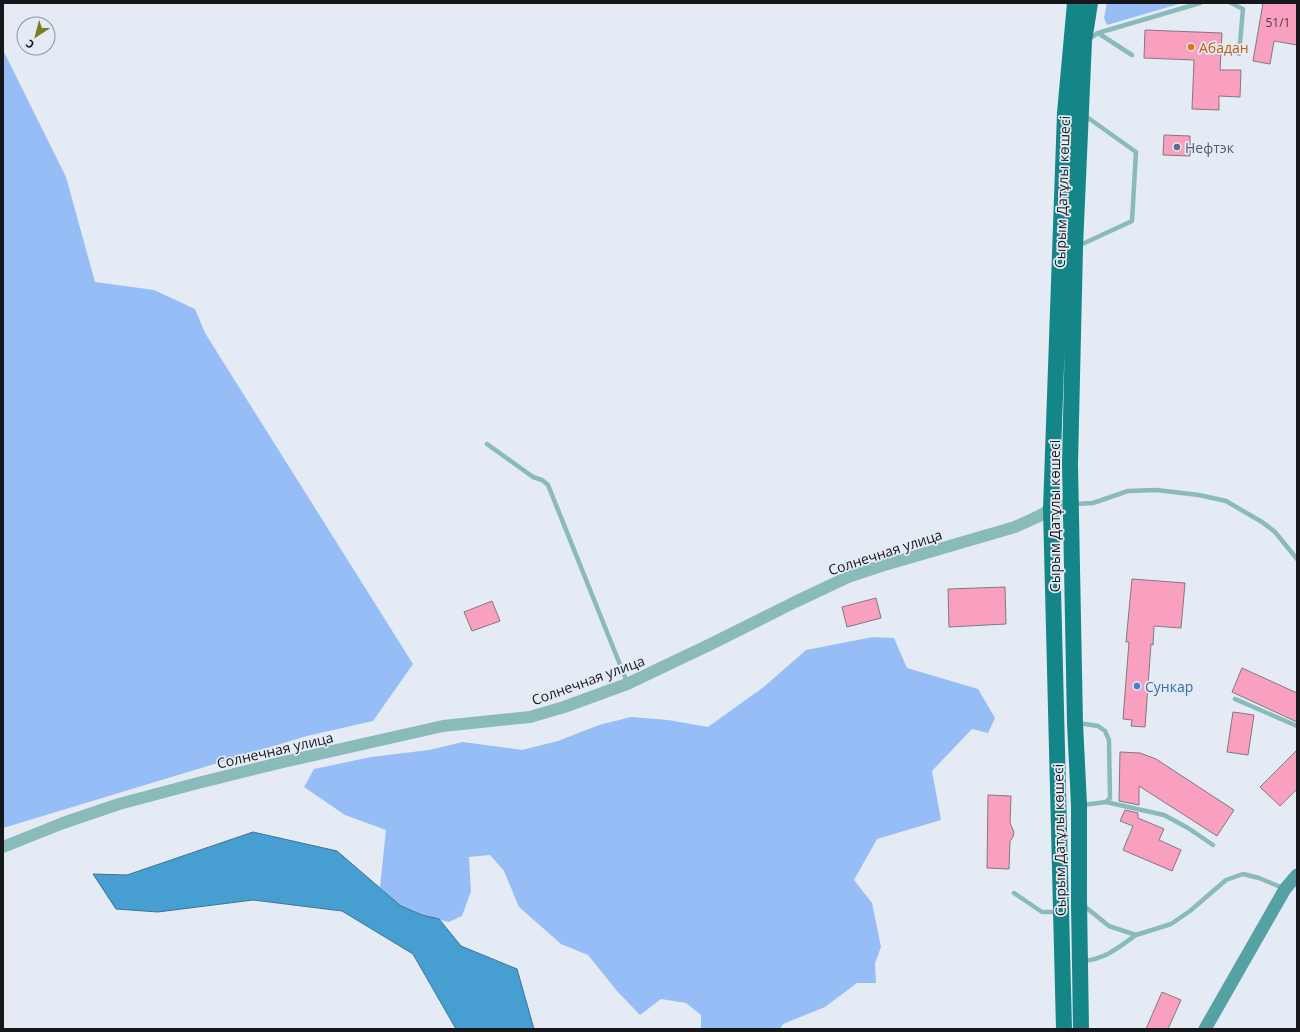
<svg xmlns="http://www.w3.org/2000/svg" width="1300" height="1032" font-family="'Open Sans',sans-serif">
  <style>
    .green { fill: #96bdf5 }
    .water { fill: #469fd0; stroke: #377699 }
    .building { fill: #f9a0c0; stroke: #83787c }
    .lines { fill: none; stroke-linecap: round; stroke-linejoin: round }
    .service { stroke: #8bbabb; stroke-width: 4.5 }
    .tertiary { stroke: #8bbabb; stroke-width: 12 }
    .secondary { stroke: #55a1a3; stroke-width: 13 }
    .trunk { stroke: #148688; stroke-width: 16 }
    .food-dot { fill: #e8710a; stroke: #e4ebf5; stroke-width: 1.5 }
    .service-dot { fill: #5c6f8a; stroke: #e4ebf5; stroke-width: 1.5 }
    .shop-dot { fill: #3f7fe0; stroke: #e4ebf5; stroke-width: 1.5 }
    .labels { text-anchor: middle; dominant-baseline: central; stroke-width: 3.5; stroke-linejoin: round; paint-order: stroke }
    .number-label { font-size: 12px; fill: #4e3944 }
    .food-label { font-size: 14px; fill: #c56008; stroke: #e4ebf5; text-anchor: start }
    .service-label { font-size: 14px; fill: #4e5e75; stroke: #e4ebf5; text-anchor: start }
    .street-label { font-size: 14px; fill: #15171a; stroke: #e4ebf5 }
    .shop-label { font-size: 14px; fill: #366cbe; stroke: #e4ebf5; text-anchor: start }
  </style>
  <rect width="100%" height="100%" fill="#e4ebf5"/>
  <path class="green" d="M1107 3H1182L1107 25 1104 18Z
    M3 50 66 177 95 282 154 290 195 309 205 333 413 664 373 721 307 736 3 828Z
    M873 637 894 638 907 668 978 689 995 718 988 733 972 729 932 771 941 820 877 839 854 880 872 903 881 947 875 963 876 983H857L825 1007 783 1024 780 1029H701V1015L686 1003 661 999 640 1015 617 991 588 955 561 944 519 907 504 871 490 855 469 857 471 891 462 916 449 922 422 915 401 906 380 887 386 830 345 815 304 787 314 769 371 757 429 750 463 742 522 750 558 741 599 725 631 717 668 720 708 727 765 686 806 650Z"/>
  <path class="water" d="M253 832 337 851 401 906 422 915 439 919 461 946 517 969 534 1029H456L413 954 342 911 253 900 158 912 116 909 93 874 127 875Z"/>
  <path class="building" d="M1263 3H1297V45L1274 41 1270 64 1253 61Z
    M1145 30 1222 33 1220 70H1241L1240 97 1219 96V110L1192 109 1194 60 1144 58Z
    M1164 135 1190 136V156L1163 155Z
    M1132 579 1185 583 1181 628 1154 626 1153 645 1151 644 1145 727 1131 726 1132 720 1123 719 1129 642H1126Z
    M1005 587 1006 624 949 627 948 589Z
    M876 598 881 618 847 627 842 607Z
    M492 601 500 621 472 631 464 612Z
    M1242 668 1297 693V722L1232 692Z
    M1233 712 1254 715 1248 755 1227 752Z
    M1297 750V789L1280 806 1260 787Z
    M1120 752 1140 753 1156 759 1234 810 1217 836 1139 786V805L1119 801Z
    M988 795 1011 796 1010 823 1014 832 1013 837 1010 841 1009 869 987 868Z
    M1125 810 1138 813V818L1164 829 1159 840 1181 850 1172 871 1123 850 1133 826 1120 821Z
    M1162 992 1181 1000 1168 1029H1146Z"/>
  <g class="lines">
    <path class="service" d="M1231 3 1243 9 1239 54
      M1098 33 1132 55
      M1087 40 1098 33 1200 3
      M1078 246 1132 221 1136 152 1084 115
      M487 444 533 477 542 480 548 485 627 682
      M1074 504 1093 503 1128 491 1156 490 1199 495 1226 501 1262 522 1275 532 1297 559
      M1235 699 1297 726
      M1078 723 1098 726 1105 731 1109 740 1110 798 1106 802 1083 805
      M1106 802 1164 815 1188 828 1213 845
      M1014 893 1042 912H1059
      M1083 905 1109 926 1136 935 1171 924 1190 911 1226 880 1243 874 1259 878 1283 888
      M1083 961C1105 959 1118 948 1136 935"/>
    <path class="tertiary" d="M3 847 63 823 119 804 198 783 283 762 443 726 530 717 564 707 627 684 711 644 795 602 848 577 881 566 1015 527 1039 516 1051 509 1070 504"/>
    <path class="secondary" d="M1205 1029 1285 889 1297 875"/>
    <path class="trunk" d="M1064 1029 1051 509 1065 113 1075 3
      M1081 1029 1079 901V805L1075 723 1070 464 1075 247 1084 41 1090 3"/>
  </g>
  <circle class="food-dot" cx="1191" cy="47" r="4"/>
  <circle class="service-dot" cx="1177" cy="147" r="4"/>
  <circle class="shop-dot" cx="1137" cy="686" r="4"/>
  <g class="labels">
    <g class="number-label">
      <text x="1278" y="22">51/1</text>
    </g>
    <g class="food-label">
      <text x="1199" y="47">Абадан</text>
    </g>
    <g class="service-label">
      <text x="1185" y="147">Нефтэк</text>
    </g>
    <g class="street-label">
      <text transform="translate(1062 192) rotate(-88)">Сырым Датұлы көшесі</text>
      <text transform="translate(1054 516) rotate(-90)">Сырым Датұлы көшесі</text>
      <text transform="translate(885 552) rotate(-18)">Солнечная улица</text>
      <text transform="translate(588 680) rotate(-20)">Солнечная улица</text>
      <text transform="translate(275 750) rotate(-13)">Солнечная улица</text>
      <text transform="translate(1059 840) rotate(-91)">Сырым Датұлы көшесі</text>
    </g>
    <g class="shop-label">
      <text x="1145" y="686">Сункар</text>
    </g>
  </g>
  <rect width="1300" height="1032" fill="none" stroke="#15171a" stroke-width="8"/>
  <g transform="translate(36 36) rotate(216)"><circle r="19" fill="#e4ebf5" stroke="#91969d"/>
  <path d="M0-3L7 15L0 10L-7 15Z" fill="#797c25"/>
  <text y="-6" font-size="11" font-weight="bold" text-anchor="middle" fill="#15171a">С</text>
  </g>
</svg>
